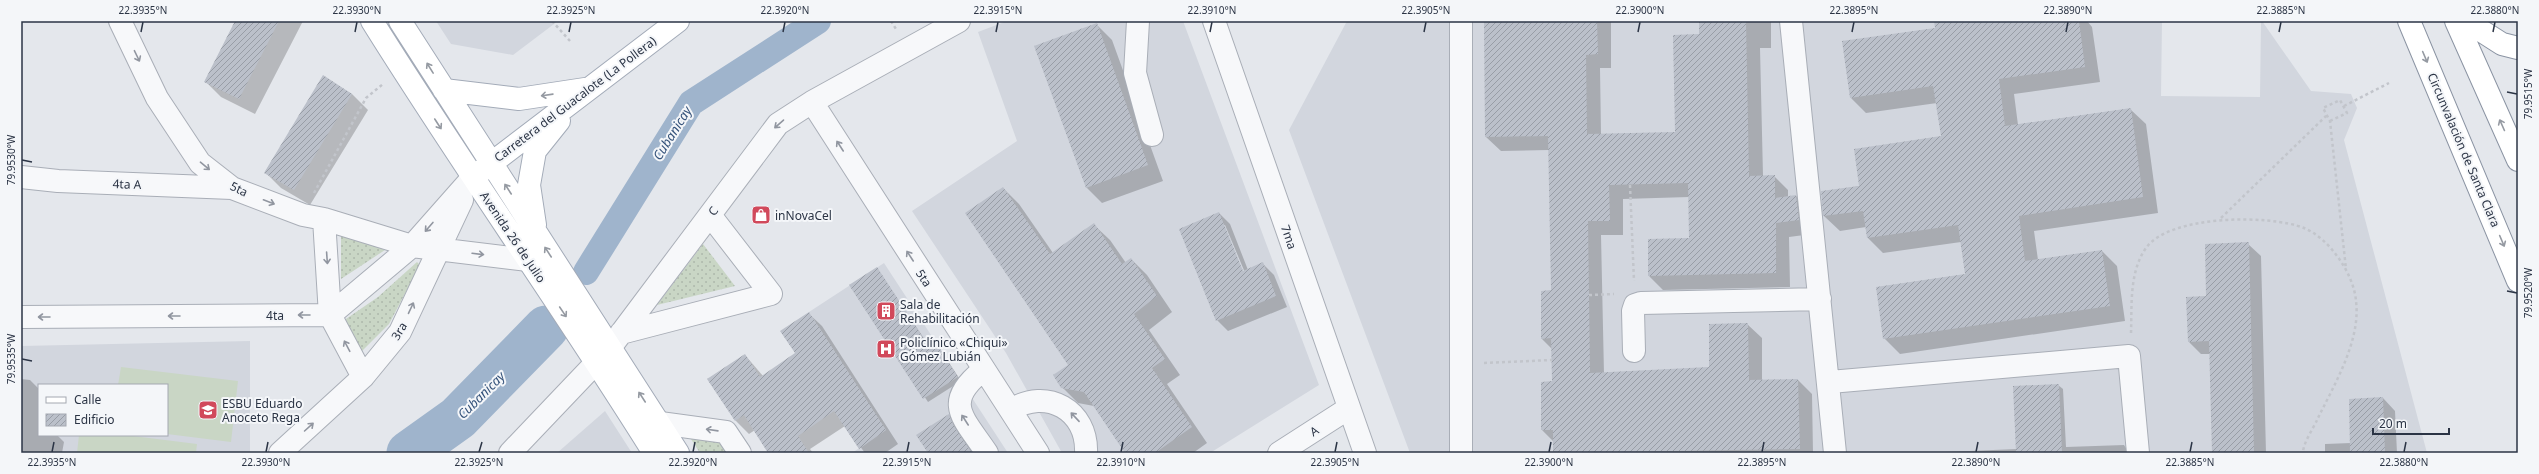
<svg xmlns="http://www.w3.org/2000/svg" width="2539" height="474" font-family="'Noto Sans',sans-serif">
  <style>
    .built { fill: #d2d6de; fill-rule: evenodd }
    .grass { fill: url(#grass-dots) }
    .garden { fill: #c9d6c5 }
    .shadow { fill: #0003; fill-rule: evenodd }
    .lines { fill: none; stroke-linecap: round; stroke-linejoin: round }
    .canal { stroke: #9fb4cc; stroke-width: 26 }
    .river { stroke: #9fb4cc; stroke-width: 45 }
    .building { fill: url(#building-hatch) }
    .minor-casing { stroke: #a9aeb7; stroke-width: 24 }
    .major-casing { stroke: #a3abb8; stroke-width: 24 }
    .highway-casing { stroke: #8b94a3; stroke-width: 24 }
    .path { stroke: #c2c5cb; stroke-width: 2.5; stroke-dasharray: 3 3; stroke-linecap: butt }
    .minor { stroke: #f7f8fa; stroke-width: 22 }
    .major { stroke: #fff; stroke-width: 22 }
    .highway { stroke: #fff; stroke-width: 22 }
    .oneway { stroke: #9196a0 }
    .oneway2 { stroke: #959aa2 }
    .ticks { fill: none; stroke: #2b3445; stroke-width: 1.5 }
    .labels { text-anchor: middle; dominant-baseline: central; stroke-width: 4; stroke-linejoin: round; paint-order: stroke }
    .street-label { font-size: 12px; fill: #2b3445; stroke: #f4f6f9 }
    .poi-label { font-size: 12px; fill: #2b3445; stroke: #f4f6f9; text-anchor: start }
    .water-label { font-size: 13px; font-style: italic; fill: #34527a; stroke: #f4f6f9 }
    .neatline { fill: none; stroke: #2b3445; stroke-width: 1.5 }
    .ticks-label { font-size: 10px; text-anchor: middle; fill: #2b3445 }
  </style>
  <defs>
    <pattern id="grass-dots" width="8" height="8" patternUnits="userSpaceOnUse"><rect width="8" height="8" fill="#c9d6c5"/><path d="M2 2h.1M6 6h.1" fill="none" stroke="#adb8ab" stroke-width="1.8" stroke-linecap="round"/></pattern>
    <pattern id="building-hatch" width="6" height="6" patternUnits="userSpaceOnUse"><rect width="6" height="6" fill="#bbc0ca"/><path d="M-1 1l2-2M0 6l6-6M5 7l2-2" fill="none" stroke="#989da6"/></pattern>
  </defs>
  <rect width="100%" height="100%" fill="#e4e7ec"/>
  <path class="built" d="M436 21H558L513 55 451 44Z
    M1007 21H1183L1319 385 1210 453H1062L1006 353 912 211 1017 141 978 32Z
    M1347 21H2162L2161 96 2260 97 2261 22 2174 21H2262L2311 91 2351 94 2357 108 2344 140 2427 453H1410L1289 130Z
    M884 263 1008 453H852L886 430 809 312Z
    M250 341V453H21V346ZM39 385H167V435H39Z
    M605 411 632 453H557Z"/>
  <path class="grass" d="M341 235 385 250 341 279Z
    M703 244 735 286 657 305Z
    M417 262 420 265 389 324 361 352 343 321 378 297Z
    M689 436 724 440 732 453H700Z"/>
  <path class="garden" d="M121 367 238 381 231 442 167 434V385H118Z
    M79 435H125L197 444 196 453H77Z"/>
  <path class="shadow" d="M236 21H303L255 114 221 97 205 81Z
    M1485 21H1611V68H1600L1601 135 1676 133 1700 35V21H1771V48H1760L1763 176H1774L1788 190V197L1796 196 1810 210 1812 234 1789 237 1790 287 1663 290 1649 276 1690 239 1689 197 1623 199V235H1601L1604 374 1710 368 1747 324 1762 338V381L1798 380 1812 394 1813 453H1554V442L1542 430 1553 382V350L1542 339V292L1552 291 1549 150 1501 151 1486 137Z
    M1935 21H2087L2092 27 2100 82 2014 94 2018 125 2130 109 2146 124 2158 213 2034 231 2038 260 2102 251 2117 266 2125 321 1900 354 1884 338 1966 275 1961 242 1883 253 1868 238 1866 227 1840 231 1824 216 1822 192 1860 186 1942 137 1937 103 1866 113 1851 98 1936 29Z
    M1096 24 1112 40 1163 181 1102 203 1086 187Z
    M323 77 352 94 368 110 310 205 281 188 265 172Z
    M1003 188 1019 204 1053 253 1094 225 1110 240 1126 263 1131 259 1147 275 1172 312 1149 330 1180 375 1167 384 1207 443 1193 453H1126L1094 406 1078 403 1062 387 1069 365Z
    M1219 213 1230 224 1248 270 1263 264 1274 275 1287 307 1228 331 1217 320ZM1223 225H1225L1246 275 1244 276Z
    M2248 244 2261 256 2266 453H2213L2210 354H2201L2189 342 2207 297Z
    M877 268 927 343 933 339 936 343 961 381 928 402 851 285Z
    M808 313 822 326 898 444 885 453H865L845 426 810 449 813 453H770L755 430 749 434 736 421 708 379 745 355 763 376 796 354Z
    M21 379 30 380 39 389V435H57L64 442 62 453H21Z
    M2058 385 2063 389 2066 447 2124 445 2129 453H1921L2017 449Z
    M2383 398 2395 411 2397 453H2325V444L2351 443Z
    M949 415 959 426 974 453H929Z"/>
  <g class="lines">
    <path class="canal" d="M586 272 691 103 818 21"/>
    <path class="river" d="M409 453 458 418 546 328"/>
  </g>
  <path class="building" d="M235 21H279L239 99 204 82Z
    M1484 21H1597L1598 54 1586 55 1587 134 1675 132 1673 35 1699 34V21H1746L1749 176 1775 175V198L1796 195 1799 220 1776 223V273L1648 276V239L1689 238 1688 183 1609 185 1610 221H1588L1590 373 1709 367V324L1748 323 1749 380 1798 379 1800 449 1553 453V430H1541V382L1552 381 1551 338 1541 339V291L1551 290 1548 136 1485 137Z
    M1934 21H2079L2085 67 1999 79 2005 126 2131 108 2143 197 2019 216 2025 261 2102 250 2110 306 1883 339 1876 287 1965 274 1958 225 1867 238 1863 211 1823 216 1821 191 1859 186 1854 149 1941 136 1933 86 1850 98 1842 41 1935 28Z
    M1097 23 1148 165 1086 188 1034 46Z
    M323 75 352 94 294 190 264 173Z
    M1003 187 1050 254 1094 223 1122 264 1131 258 1157 296 1134 314 1165 359 1152 368 1192 427 1155 453H1125L1084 392 1061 388 1053 375 1068 365 965 213Z
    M1219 212 1243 271 1263 262 1276 296 1216 321 1179 229Z
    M2249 242 2254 453H2212L2209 341 2188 342 2186 297 2206 296 2205 244Z
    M877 267 926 342 933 338 958 377 923 399 849 285Z
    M809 312 886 430 859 449 834 411 798 436 809 453H768L744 415 735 421 707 379 745 354 760 377 795 353 780 331Z
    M2059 384 2062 453H2016L2013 386Z
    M2383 397 2385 453H2350L2349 399Z
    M949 414 954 426 972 453H928L916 435Z"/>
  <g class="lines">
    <g class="minor-casing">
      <path id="minor" d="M120 21 157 98 200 163 232 188 303 215 324 219 412 246 528 260
        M1138 21 1135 73 1152 135
        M1214 21 1365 453
        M1791 21 1835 453
        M812 102 1038 453
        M21 177 58 181 232 188
        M324 219 330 315 363 377
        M21 317 330 315 412 246 473 177
        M621 333 771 294 710 215
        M1634 351 1633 311 1635 305 1641 303 1820 299
        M983 370C942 403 963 417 987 453
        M1830 382 2129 356 2138 453
        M1011 410C1046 387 1088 410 1086 453
        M660 423 726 432 740 453
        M280 453 363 377 400 332 462 200
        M510 453 610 348 778 124 812 102 959 21
        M1279 453 1349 408
        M1461 453V21"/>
    </g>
    <g class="major-casing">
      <path id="major" d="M372 21C463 167 563 307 654 453
        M400 21 678 453
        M444 90 519 99 585 89
        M480 172 678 21
        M535 225 529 185 535 151 559 121"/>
    </g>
    <g class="highway-casing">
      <path id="highway" d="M2409 21 2518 281
        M2456 21 2518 160
        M2466 21 2502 44 2518 48"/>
    </g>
    <path class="path" d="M552 21 570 41
      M891 21 896 29
      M2344 106 2389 83
      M2330 121 2347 113 2340 100 2323 108 2330 121 2346 269
      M1630 185 1634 281
      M314 193 366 98 383 84
      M2221 218 2326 116
      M1589 295 1614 294
      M2131 333C2132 305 2129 272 2146 248 2169 215 2269 214 2304 228 2329 238 2354 274 2356 301 2361 341 2334 385 2317 420 2313 429 2303 443 2303 453
      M1484 363 1552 360"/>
    <use href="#minor" class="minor"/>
    <use href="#major" class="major"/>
    <use href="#highway" class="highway"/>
  </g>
  <defs><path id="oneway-shaft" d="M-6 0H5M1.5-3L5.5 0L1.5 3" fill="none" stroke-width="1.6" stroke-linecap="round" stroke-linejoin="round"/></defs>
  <g class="oneway">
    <use href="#oneway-shaft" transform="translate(137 56) rotate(64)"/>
    <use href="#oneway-shaft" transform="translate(779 124) rotate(139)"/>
    <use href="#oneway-shaft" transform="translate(840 146) rotate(-123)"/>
    <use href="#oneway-shaft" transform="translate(205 166) rotate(40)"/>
    <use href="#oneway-shaft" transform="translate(269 202) rotate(21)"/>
    <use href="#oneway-shaft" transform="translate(429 227) rotate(131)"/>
    <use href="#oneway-shaft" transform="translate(478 254) rotate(7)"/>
    <use href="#oneway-shaft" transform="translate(910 256) rotate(-123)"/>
    <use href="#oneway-shaft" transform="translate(327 258) rotate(86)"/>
    <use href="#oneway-shaft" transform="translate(411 308) rotate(-65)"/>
    <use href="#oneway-shaft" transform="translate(304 315) rotate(180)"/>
    <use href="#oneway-shaft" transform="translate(174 316) rotate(180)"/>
    <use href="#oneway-shaft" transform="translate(44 317) rotate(180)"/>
    <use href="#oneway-shaft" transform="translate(347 346) rotate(-118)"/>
    <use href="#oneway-shaft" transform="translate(1075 417) rotate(-133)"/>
    <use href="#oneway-shaft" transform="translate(965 420) rotate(-123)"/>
    <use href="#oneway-shaft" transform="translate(309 427) rotate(-42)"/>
    <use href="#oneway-shaft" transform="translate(712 430) rotate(-172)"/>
  </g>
  <g class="oneway2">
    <use href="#oneway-shaft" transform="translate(2425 57) rotate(67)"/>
    <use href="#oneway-shaft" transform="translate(430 68) rotate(-122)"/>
    <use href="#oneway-shaft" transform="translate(547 95) rotate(172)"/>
    <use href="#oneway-shaft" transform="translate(438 124) rotate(57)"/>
    <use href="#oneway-shaft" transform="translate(2502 125) rotate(-114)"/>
    <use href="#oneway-shaft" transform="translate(508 189) rotate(-123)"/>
    <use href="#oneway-shaft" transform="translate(2502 241) rotate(67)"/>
    <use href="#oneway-shaft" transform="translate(548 252) rotate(-123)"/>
    <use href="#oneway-shaft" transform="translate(563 312) rotate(56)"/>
    <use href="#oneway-shaft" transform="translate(642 397) rotate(-123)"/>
  </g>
  <path class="ticks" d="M141 32 143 22M355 32 357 22M569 32 571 22M783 32 785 22M996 32 998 22M1210 32 1212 22M1424 32 1426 22M1638 32 1640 22M1852 32 1854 22M2066 32 2068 22M2279 32 2281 22M2493 32 2495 22M2507 92 2517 94M22 160 32 162M2507 291 2517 293M22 359 32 361M52 452 54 442M266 452 268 442M479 452 482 442M693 452 695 442M907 452 909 442M1121 452 1123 442M1335 452 1337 442M1549 452 1551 442M1762 452 1764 442M1976 452 1978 442M2190 452 2192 442M2404 452 2406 442"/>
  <defs>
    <g id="shop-square" transform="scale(1)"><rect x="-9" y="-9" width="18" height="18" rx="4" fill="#d1495b" stroke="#f4f6f9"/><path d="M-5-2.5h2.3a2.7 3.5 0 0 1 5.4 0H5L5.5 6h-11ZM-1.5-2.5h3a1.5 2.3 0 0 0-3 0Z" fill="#fff"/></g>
    <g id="building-square" transform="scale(1)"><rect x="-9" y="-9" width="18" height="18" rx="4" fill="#d1495b" stroke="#f4f6f9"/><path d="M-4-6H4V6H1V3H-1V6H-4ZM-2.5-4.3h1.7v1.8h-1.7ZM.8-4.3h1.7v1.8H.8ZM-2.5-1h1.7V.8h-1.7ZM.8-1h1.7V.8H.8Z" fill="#fff"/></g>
    <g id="hospital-square" transform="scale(1)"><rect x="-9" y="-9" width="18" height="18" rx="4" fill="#d1495b" stroke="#f4f6f9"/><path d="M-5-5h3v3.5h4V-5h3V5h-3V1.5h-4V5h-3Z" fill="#fff"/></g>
    <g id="school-square" transform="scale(1)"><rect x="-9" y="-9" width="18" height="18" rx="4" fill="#d1495b" stroke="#f4f6f9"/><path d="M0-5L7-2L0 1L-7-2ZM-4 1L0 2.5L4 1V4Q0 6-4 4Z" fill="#fff"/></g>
  </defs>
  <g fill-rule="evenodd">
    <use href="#shop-square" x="761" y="215"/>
    <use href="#building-square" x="886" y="311"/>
    <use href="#hospital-square" x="886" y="349"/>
    <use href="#school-square" x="208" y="410"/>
  </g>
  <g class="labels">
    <g class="street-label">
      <text transform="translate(575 99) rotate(-37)">Carretera del Guacalote (La Pollera)</text>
      <text transform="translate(2464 150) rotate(67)">Circunvalación de Santa Clara</text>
      <text transform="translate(127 184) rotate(2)">4ta A</text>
      <text transform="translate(239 189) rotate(26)">5ta</text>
      <text transform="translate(713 211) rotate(-53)">C</text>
      <text transform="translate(513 237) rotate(56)">Avenida 26 de Julio</text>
      <text transform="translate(1289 237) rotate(71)">7ma</text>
      <text transform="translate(924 278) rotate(57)">5ta</text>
      <text x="275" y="315">4ta</text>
      <text transform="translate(399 331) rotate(-58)">3ra</text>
      <text transform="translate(1314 431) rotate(-32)">A</text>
    </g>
    <g class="poi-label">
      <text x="775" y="215">inNovaCel</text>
      <text x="900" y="304">Sala de<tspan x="900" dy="14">Rehabilitación</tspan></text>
      <text x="900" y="342">Policlínico «Chiqui»<tspan x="900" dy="14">Gómez Lubián</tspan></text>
      <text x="222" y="403">ESBU Eduardo<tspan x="222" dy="14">Anoceto Rega</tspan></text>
    </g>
    <g class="water-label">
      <text transform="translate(672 133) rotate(-58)">Cubanicay</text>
      <text transform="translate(481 395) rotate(-45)">Cubanicay</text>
    </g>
  </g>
  <rect width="2539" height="474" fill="none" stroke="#f4f6f9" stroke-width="44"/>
  <rect x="38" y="384" width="130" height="52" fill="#f4f6f9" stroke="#a4a8b1"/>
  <rect x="46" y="397" width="20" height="6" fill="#ffffff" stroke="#a4a8b1"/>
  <text x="74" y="404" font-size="12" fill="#2b3445">Calle</text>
  <rect x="46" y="414" width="20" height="12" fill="url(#building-hatch)" stroke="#a4a8b1"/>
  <text x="74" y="424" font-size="12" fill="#2b3445">Edificio</text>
  <path d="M2373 428v6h76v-6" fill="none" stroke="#2b3445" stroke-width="2"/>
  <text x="2379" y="428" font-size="12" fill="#2b3445" stroke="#f4f6f9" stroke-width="3" paint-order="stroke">20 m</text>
  <rect x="22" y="22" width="2495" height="430" class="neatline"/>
  <g class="ticks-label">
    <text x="143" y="14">22.3935°N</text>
    <text x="357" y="14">22.3930°N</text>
    <text x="571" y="14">22.3925°N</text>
    <text x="785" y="14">22.3920°N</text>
    <text x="998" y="14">22.3915°N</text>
    <text x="1212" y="14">22.3910°N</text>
    <text x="1426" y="14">22.3905°N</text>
    <text x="1640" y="14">22.3900°N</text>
    <text x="1854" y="14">22.3895°N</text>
    <text x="2068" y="14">22.3890°N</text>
    <text x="2281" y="14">22.3885°N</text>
    <text x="2495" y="14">22.3880°N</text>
    <text transform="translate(2528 94) rotate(-90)" y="4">79.9515°W</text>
    <text transform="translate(11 160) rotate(-90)" y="4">79.9530°W</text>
    <text transform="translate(2528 293) rotate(-90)" y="4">79.9520°W</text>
    <text transform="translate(11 359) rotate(-90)" y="4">79.9535°W</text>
    <text x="52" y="466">22.3935°N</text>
    <text x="266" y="466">22.3930°N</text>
    <text x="479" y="466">22.3925°N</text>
    <text x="693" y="466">22.3920°N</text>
    <text x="907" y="466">22.3915°N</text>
    <text x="1121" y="466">22.3910°N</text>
    <text x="1335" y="466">22.3905°N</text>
    <text x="1549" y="466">22.3900°N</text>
    <text x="1762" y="466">22.3895°N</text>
    <text x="1976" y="466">22.3890°N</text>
    <text x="2190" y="466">22.3885°N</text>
    <text x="2404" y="466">22.3880°N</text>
  </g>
</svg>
